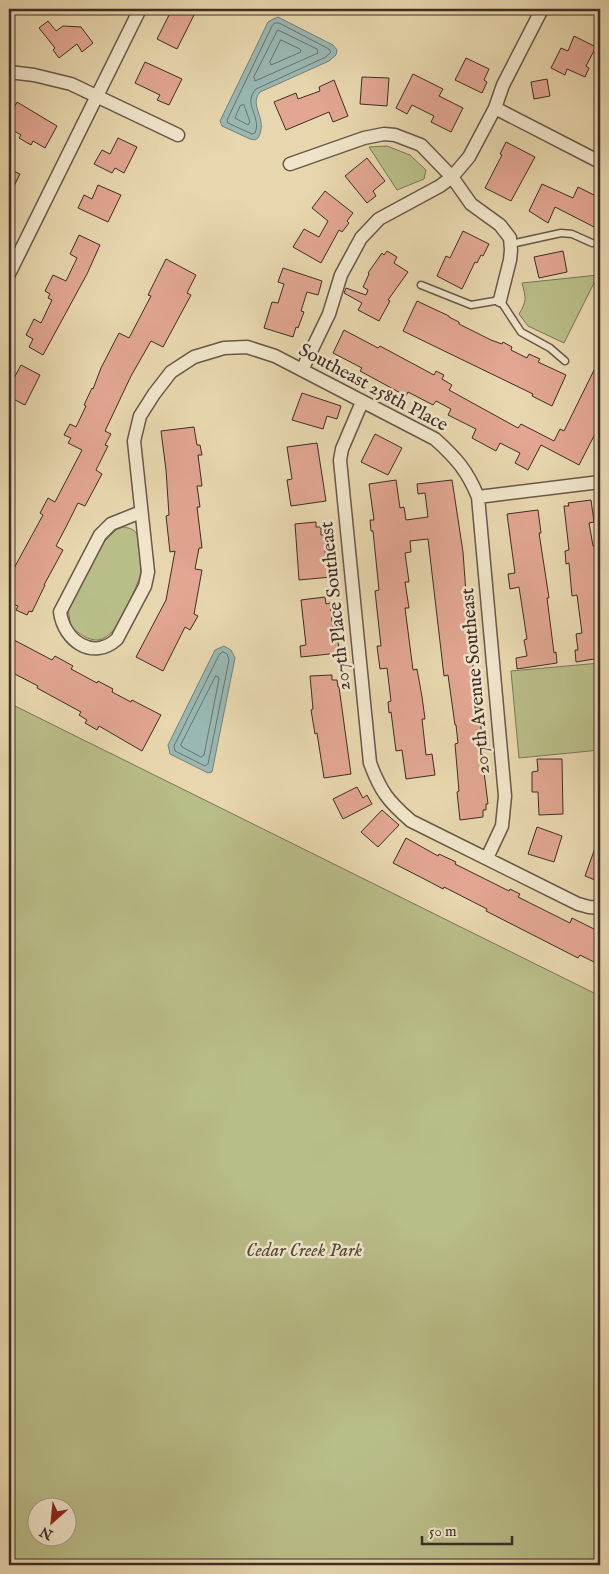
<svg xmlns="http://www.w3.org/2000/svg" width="609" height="1574" font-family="'IM FELL English',serif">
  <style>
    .green { fill: #b9bd88; stroke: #7c7558; fill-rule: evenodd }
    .water { fill: #99b8b3; stroke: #75807b }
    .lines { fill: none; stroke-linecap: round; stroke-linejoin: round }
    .shore { stroke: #6c726d; stroke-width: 1 }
    .building { fill: #e2a692; stroke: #3e2d27 }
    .service-casing { stroke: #685849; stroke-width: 9 }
    .minor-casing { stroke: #685849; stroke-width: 15 }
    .service { stroke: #f0e5ca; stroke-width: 6 }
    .minor { stroke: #f0e5ca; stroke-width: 12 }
    .labels { text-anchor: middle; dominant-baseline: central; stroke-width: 5; stroke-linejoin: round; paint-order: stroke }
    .street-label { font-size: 19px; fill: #3e2d27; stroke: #f0e5ca }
    .park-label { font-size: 19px; font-style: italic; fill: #574a3a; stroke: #f0e5ca }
  </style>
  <rect width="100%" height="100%" fill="#e8d7ae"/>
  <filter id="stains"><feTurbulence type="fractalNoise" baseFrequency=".004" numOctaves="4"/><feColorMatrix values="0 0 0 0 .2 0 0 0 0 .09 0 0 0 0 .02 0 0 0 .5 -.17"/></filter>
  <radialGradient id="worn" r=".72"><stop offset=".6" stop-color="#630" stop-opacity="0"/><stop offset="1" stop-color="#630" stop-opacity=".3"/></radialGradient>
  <path class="green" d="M387 146 410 155 426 170 424 179 397 190 369 147Z
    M598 275 564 343 528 326 519 314C527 301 526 298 522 283Z
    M124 527C129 528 134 529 137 534 142 541 142 567 140 576 138 585 118 625 112 632 108 635 104 639 99 640 88 641 79 633 71 627L68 610 103 543 117 529Z
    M600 663V750L519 758 511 671Z
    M9 703 600 996V1565H9ZM38 1506H68V1536H38Z"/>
  <path class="water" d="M278 17 333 45 337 50 336 55 329 61 260 92C248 106 269 119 258 138L255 140 250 139 222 126 220 121 268 22 273 19Z
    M224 646 231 650 235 658 212 772 208 773 170 754 168 745 215 650Z"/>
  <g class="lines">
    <path class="shore" d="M275 23H279L329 49 331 52 326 57 256 89C242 104 262 117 255 133L252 134 228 123 227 120 272 26Z
      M278 30 317 49 318 53 255 81 254 77Z
      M281 40 300 49 301 52 271 65 270 62Z
      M244 105 250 122 248 125 235 118 240 106Z
      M223 652 227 654 229 660 208 764 205 766 175 751 174 746 219 655Z
      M216 676 218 677 219 679 204 755 201 757 182 747 181 745Z"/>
  </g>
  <path class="building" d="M172 9H197L177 49 157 39Z
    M48 21 56 31 63 26 81 27 93 43 82 52 77 44 59 58 53 50 55 48 39 28Z
    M574 36 596 47 586 66 589 68 585 77 567 69 565 75 551 68 561 48 568 51Z
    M466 58 489 69 484 80 487 82 482 93 455 80Z
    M145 62 182 79 169 105 157 100 160 95 135 83Z
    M413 74 443 89 439 96 463 108 451 132 431 122 434 116 412 105 407 114 396 108Z
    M362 77 389 78 387 106 360 104Z
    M547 79 550 96 534 99 531 82Z
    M334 80 348 116 333 122 329 112 286 130 274 102 296 93 298 99 320 91 319 87Z
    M17 102 57 126 45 148 33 141 31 145 19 138 21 135 9 128 14 120 9 117Z
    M118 138 137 147 124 173 115 168 112 173 94 164 102 150 110 154Z
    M506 142 535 157 511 201 485 188 502 155 500 154Z
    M367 158 385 181 373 191 376 196 367 203 345 176Z
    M9 169 20 174 9 196Z
    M542 184 573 198 578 187 600 198V230L555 207 548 223 529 211Z
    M98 185 121 195 108 222 78 208 84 195 92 199Z
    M325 191 353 213 347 221 349 223 342 232 339 230 321 263 293 247 304 229 319 237 328 221 312 208Z
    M463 231 489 244 483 256 481 255 477 263 475 262 462 289 437 276 446 256 450 258Z
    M79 235 100 245 87 274 43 355 29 347 33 339 26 335 34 319 41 323 52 300 48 298 50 294 45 291 53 275 66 281 77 258 70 254Z
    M387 251 397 257 394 263 408 272 388 300 390 301 379 321 358 310 362 303 344 293 346 288 366 295 368 290 363 287 369 274 368 273 382 253 384 255Z
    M563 251 567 272 539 278 534 257Z
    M166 259 196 275 187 293 191 295 163 347 151 341 131 376 105 431 111 434 105 445 108 446 96 470 102 474 85 506 78 503 67 525 56 546 63 550 44 585H45L32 612 29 611 27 615 16 610 18 606 9 602V592L12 584 9 582V568L13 570 43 515 40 513 48 498 55 502 82 450 68 443 71 438 64 435 70 424 76 427 86 406 84 405 92 388 93 389 101 368 119 333 129 338 151 296 148 295Z
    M283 268 322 281 318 295 307 292 301 311 304 312 298 328 296 327 293 337 264 328 272 302 278 303 284 284 278 282Z
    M417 301 449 316V317L459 322V324L491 340 502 344 503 342 512 347 511 350 527 358 529 354 540 359 538 362 566 375 552 406 532 396 533 394 403 331Z
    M344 330 378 348 380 346 434 375 436 371 444 375 442 379 452 385 449 390 518 428 521 424 554 441 560 429 564 431 600 358V430L597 435 595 434 579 465 541 445 528 470 515 463 520 453 500 443 496 451 472 438 476 429 448 415 451 409 436 401 433 405 408 392 406 396 360 371 362 368 333 353Z
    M21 365 40 375 25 405 9 397V381L12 382Z
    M302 393 341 406 337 419 327 416 323 429 292 420Z
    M194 427 197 445H200L202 455H198L202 486H197L200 507H197L202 548H199L195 569 202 570 194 614 198 616 190 630 185 627 163 671 136 657 166 600 175 551 170 552 166 516 169 515 166 470 161 431Z
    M375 434 402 448 388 475 361 462Z
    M317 443 326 501 291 506 287 480 292 479 287 447Z
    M396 480 400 508 404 507 406 520 428 517 425 493 418 494 417 484 452 480 463 552 467 607 472 634H470L474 677H475L476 687H478L482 742H483L485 772H484L488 804H486V810H483V817L460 820 457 792 459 791 455 744 458 743 456 725H455L448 675 444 676 428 539 410 541 411 552 405 553 409 582H405L409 608H405L413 670 417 669 422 697 425 719H422L426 755 432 754 435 775 406 779 402 750 396 751 391 712 389 713 388 702 391 701 387 668 380 669 377 646H381L375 591 379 590 373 531H371L370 520H374L369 484Z
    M591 500 594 522 589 523 593 546 600 545V658L576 662 575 650H578L576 634 582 633 577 595 572 596 569 563 566 564 565 551 569 550 564 506H569L568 503Z
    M538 510 541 533H539L549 598H547L554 653 556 652 557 663 517 669 516 658 527 656 524 640 527 639 519 587 510 589 508 574 515 573 507 514Z
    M316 522V527H321V535H324L326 565H330L331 577 299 580 295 524Z
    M325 597 326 604 330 603 334 641 338 640 339 653 301 657 300 646 306 645 301 600Z
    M14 640 52 660 55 656 73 666 71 669 97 683 98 681 113 689 112 692 131 702 132 700 161 715 142 751 99 726 97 730 85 723 87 720 79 715 81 712 37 688 38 686 9 671V650Z
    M332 675V680H337L338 687H339L351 774 324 778 317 733 315 734 311 710 313 709 310 676Z
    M537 759H562L563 814 539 815 538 792H532V772L538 771Z
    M357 787 363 798 367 795 372 804 343 819 333 799Z
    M382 810 399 825 378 847 361 832Z
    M537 827 562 836 554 862 528 854Z
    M599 837H600V882L585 876Z
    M406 838 438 856 439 854 456 862 455 864 509 891 510 889 520 894 518 897 570 923 572 918 600 932V965L580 955 578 958 486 911 487 909 444 887 443 889 430 882 393 863Z"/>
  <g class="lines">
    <g class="service-casing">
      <path id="service" d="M511 244 561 233 572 234 592 243
        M421 285 471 305 500 300 521 332 550 348 565 361"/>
    </g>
    <g class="minor-casing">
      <path id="minor" d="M9 72 34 75 71 84 178 135
        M495 108 600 162
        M290 164 364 138 384 134 395 135 421 145 452 177 471 204 500 225 510 238 511 250 510 260 500 300
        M9 274 140 9
        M302 370 329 314 341 275 361 238 379 219 440 186 452 177 469 157 495 108 503 85 542 9
        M362 402 342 449 340 460 370 763C381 792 388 801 411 821L578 904 589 907 600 908
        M478 497 600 482
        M141 512 111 524 100 535 60 612C64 641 93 661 117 639L145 586 148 572 134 441 140 416 154 394 171 372 194 357 224 348 247 347 275 356 435 439C456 458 467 470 478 497L505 796 502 826 487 858"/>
    </g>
    <use href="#service" class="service"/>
    <use href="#minor" class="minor"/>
  </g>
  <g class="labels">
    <g class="street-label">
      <text transform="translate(373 388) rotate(28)">Southeast 258th Place</text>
      <text transform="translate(336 606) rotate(-96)">207th Place Southeast</text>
      <text transform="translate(476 681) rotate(-95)">207th Avenue Southeast</text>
    </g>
    <g class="park-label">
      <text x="304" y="1251">Cedar Creek Park</text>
    </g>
  </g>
  <rect width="609" height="1574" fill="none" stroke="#e8d7ae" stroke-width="30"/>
  <rect x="10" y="10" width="589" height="1554" fill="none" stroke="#3e2d27" stroke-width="2.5"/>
  <rect x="15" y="15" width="579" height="1544" fill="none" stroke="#3e2d27"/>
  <g transform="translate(52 1522) rotate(207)"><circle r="24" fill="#f0e5ca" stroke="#a99b89"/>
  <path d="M0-4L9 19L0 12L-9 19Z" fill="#8f2418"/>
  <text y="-8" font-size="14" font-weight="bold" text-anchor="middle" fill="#3e2d27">N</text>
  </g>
  <path d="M422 1536v8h90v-8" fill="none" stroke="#3e2d27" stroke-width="2.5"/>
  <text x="429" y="1536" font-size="15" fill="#3e2d27" stroke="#f0e5ca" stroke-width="4" paint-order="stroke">50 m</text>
  <rect width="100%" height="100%" filter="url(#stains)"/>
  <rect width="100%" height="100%" fill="url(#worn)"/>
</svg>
